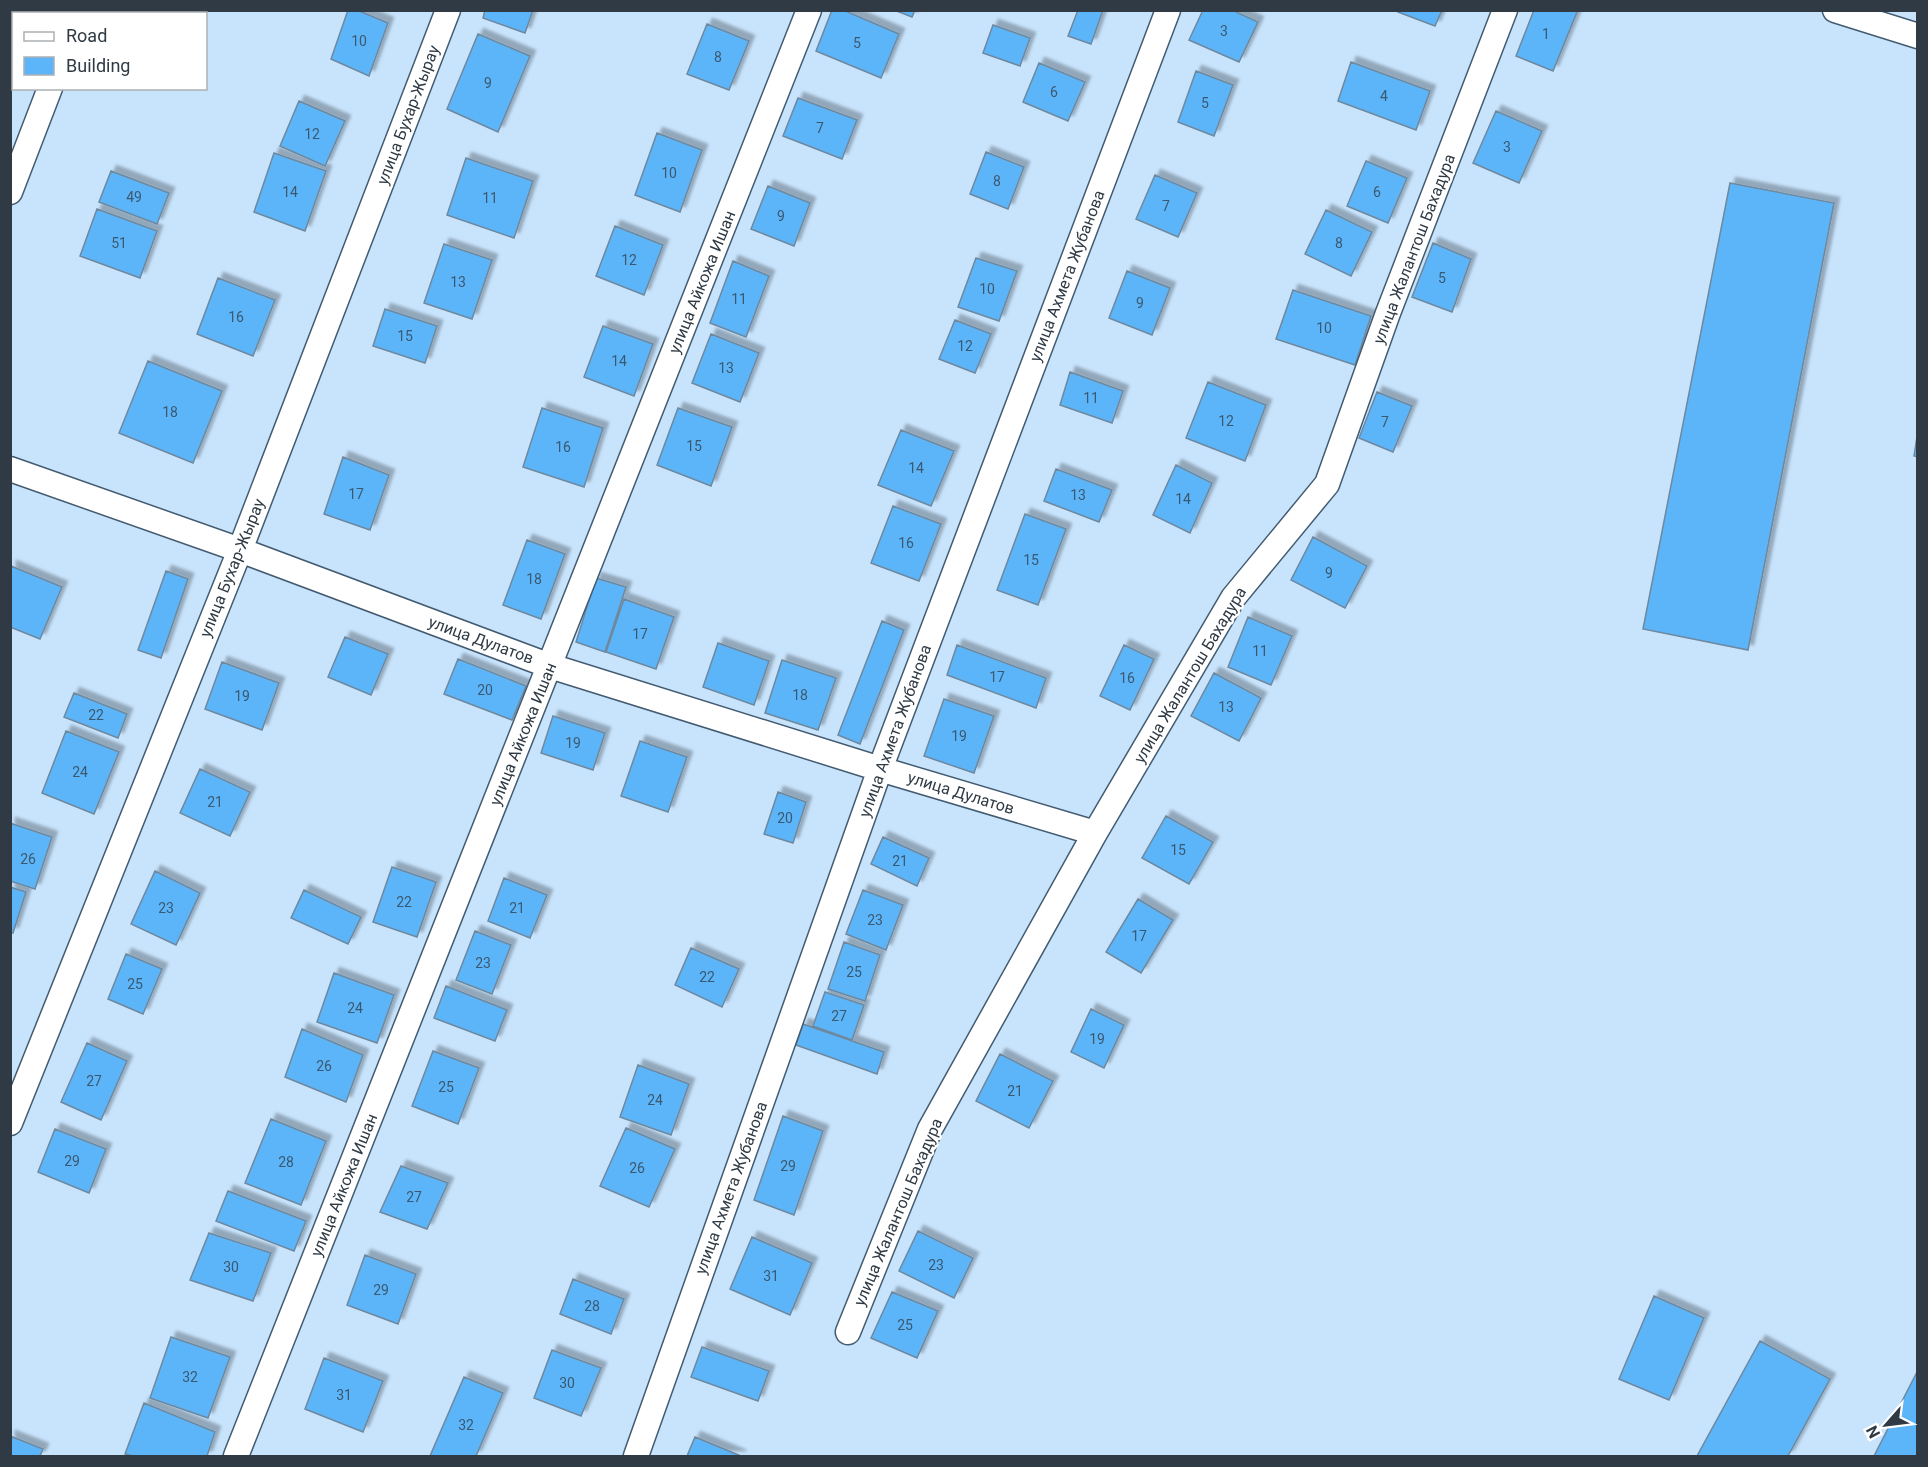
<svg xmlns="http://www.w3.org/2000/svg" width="1928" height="1467" font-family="Roboto,sans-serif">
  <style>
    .building { fill: #5db5f9; stroke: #6e889e; stroke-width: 1.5; filter: url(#shadow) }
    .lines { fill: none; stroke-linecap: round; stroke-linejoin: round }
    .minor-casing { stroke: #435b70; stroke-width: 27 }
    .minor { stroke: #fff; stroke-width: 24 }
    .labels { text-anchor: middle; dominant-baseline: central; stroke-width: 4.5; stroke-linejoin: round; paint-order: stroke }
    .number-label { font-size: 14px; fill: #3a5971 }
    .street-label { font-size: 16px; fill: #2f3a44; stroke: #fff }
  </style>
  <defs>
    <filter id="shadow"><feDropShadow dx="5.5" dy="-5.5" stdDeviation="1.5" flood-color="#0004"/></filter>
  </defs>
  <rect width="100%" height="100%" fill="#c8e4fd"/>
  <path class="building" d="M348 10H357L388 23 369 76 331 59Z
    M485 10H533L525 33 483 18Z
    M832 10H843L899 34 881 78 816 51Z
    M894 10H915L912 17Z
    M1078 10H1103L1091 44 1068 36Z
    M1203 10H1232L1258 22 1239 62 1189 40Z
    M1399 10H1442L1435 26 1398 12Z
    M1534 10H1573L1577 12 1553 71 1516 56Z
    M707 24 749 41 729 90 687 74Z
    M993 25 1030 38 1020 66 983 53Z
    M478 34 530 56 498 132 447 109Z
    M1351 62 1430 91 1416 130 1338 101Z
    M1039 63 1085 82 1068 121 1023 102Z
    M1196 71 1233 85 1214 136 1178 122Z
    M798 98 857 120 842 159 783 136Z
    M299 101 345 121 325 166 280 146Z
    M1496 111 1542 131 1519 183 1473 163Z
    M657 133 702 150 680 212 635 195Z
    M986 152 1024 167 1008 209 970 194Z
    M274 153 326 171 305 231 254 212Z
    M466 158 533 181 514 238 447 215Z
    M1366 161 1407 178 1388 223 1347 206Z
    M111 171 169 193 157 224 99 202Z
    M1155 175 1197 193 1178 237 1136 219Z
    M1730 183 1834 203 1748 650 1643 629Z
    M768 186 810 203 794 246 751 229Z
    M97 209 157 231 140 278 80 256Z
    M1326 210 1372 232 1351 276 1305 254Z
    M615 226 663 245 644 295 596 276Z
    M1433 243 1471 259 1452 312 1412 297Z
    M444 244 492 260 472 319 424 303Z
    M976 258 1017 271 999 321 958 307Z
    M733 261 769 276 746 337 710 323Z
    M1127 271 1170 288 1152 335 1109 318Z
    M218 278 275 300 253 356 197 334Z
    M1293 290 1371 316 1355 365 1276 339Z
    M385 309 437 326 425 363 373 346Z
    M955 320 991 334 975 373 939 359Z
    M603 326 653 344 634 396 584 377Z
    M711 334 759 353 740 402 692 383Z
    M148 361 222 391 193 463 119 433Z
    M1070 372 1123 391 1112 423 1060 405Z
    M1208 382 1266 405 1245 461 1186 438Z
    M1377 392 1412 406 1393 452 1359 438Z
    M542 408 603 428 584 487 523 467Z
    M678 408 732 427 711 486 657 465Z
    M901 430 954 451 931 506 878 485Z
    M1918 430V457L1914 456Z
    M343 457 389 475 370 530 324 514Z
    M1176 465 1212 483 1190 533 1153 515Z
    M1056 469 1112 490 1099 522 1044 501Z
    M893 506 941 524 919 581 871 563Z
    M1025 514 1066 529 1038 605 997 590Z
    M1313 537 1367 566 1345 608 1291 580Z
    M527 540 565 554 541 619 503 605Z
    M11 566 62 587 40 639 10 627Z
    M166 571 188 579 161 658 138 650Z
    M596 578 626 587 605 652 576 642Z
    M624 599 674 617 656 669 606 652Z
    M1248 617 1292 636 1271 685 1228 667Z
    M882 621 904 630 860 744 838 735Z
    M345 637 388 654 371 695 328 677Z
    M718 643 769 661 754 705 703 687Z
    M957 645 1046 678 1036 708 947 675Z
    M1124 645 1154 659 1130 710 1100 696Z
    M458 659 526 686 512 720 444 694Z
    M782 660 836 678 818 730 765 713Z
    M222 662 279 683 262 730 205 709Z
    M1214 673 1261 698 1239 741 1191 716Z
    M74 693 127 714 118 738 64 717Z
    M944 699 994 716 974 773 924 756Z
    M553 716 605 733 593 770 541 753Z
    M66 731 119 752 94 814 42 793Z
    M640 741 687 757 668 812 621 796Z
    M200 769 250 792 230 836 180 813Z
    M778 792 806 802 793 843 764 834Z
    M1166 816 1213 842 1189 884 1142 858Z
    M10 823 52 837 35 889 10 881Z
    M883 837 929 858 917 886 871 864Z
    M392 867 436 882 417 937 373 922Z
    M155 871 200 893 176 945 131 924Z
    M504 878 547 895 530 938 488 921Z
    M10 887 26 892 13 933 10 932Z
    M304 890 361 917 348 944 291 918Z
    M863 890 903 905 886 950 846 934Z
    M1138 899 1173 920 1141 973 1106 952Z
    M475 931 511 945 492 994 456 980Z
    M844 942 880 955 865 1001 828 989Z
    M691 948 739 969 722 1007 675 985Z
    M126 954 162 969 143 1014 108 999Z
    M334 973 394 995 377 1043 317 1022Z
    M446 986 507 1010 495 1041 434 1018Z
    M825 992 864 1005 852 1040 813 1026Z
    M1091 1009 1124 1025 1104 1068 1071 1052Z
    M803 1024 884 1052 877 1074 796 1045Z
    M302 1029 363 1055 346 1102 285 1077Z
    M87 1043 127 1061 101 1120 61 1102Z
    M433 1051 479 1068 458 1124 412 1106Z
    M1000 1054 1053 1081 1029 1128 976 1101Z
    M638 1065 689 1084 671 1135 620 1117Z
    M783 1116 823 1131 794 1215 754 1200Z
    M271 1119 326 1141 301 1205 245 1183Z
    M626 1128 675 1149 649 1207 600 1186Z
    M55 1129 106 1149 89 1193 38 1172Z
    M401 1166 448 1183 427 1229 380 1212Z
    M228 1191 306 1221 294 1251 216 1221Z
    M918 1231 973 1258 954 1298 899 1271Z
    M209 1233 271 1253 253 1301 190 1280Z
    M752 1237 812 1263 790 1315 730 1289Z
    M365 1255 416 1274 398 1324 347 1305Z
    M573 1279 624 1299 611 1334 560 1314Z
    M892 1292 938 1311 917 1358 871 1338Z
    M1654 1296 1704 1318 1669 1400 1619 1379Z
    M171 1337 230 1357 208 1418 150 1398Z
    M1760 1341 1830 1379 1788 1456H1697Z
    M702 1347 769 1371 758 1401 691 1377Z
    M552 1350 601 1368 581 1416 534 1398Z
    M324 1358 383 1381 363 1432 305 1409Z
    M1918 1370V1456H1874Z
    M464 1377 503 1393 476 1456H430Z
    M144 1403 215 1432 207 1456H133L125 1454Z
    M10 1436 43 1449 40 1456H10Z
    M695 1437 741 1456H687Z"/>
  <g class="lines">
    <g class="minor-casing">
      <path id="minor" d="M1835 10 1918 36
        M79 14 80 10
        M10 192 50 88
        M10 469 240 550 550 666 880 769 1095 833
        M10 1123 240 550 448 10
        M848 1332 930 1129 1095 833 1233 598 1327 484 1388 313 1505 10
        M236 1456 809 10
        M636 1456 880 769 1168 10"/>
    </g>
    <use href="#minor" class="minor"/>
  </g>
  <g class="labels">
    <g class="number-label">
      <text x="1224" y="31">3</text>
      <text x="1546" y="34">1</text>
      <text x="359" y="41">10</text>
      <text x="857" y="43">5</text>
      <text x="718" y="57">8</text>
      <text x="488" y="83">9</text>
      <text x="1054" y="92">6</text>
      <text x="1384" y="96">4</text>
      <text x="1205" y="103">5</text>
      <text x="820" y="128">7</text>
      <text x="312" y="134">12</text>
      <text x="1507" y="147">3</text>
      <text x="669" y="173">10</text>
      <text x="997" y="181">8</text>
      <text x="290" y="192">14</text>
      <text x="1377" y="192">6</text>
      <text x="134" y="197">49</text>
      <text x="490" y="198">11</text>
      <text x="1166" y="206">7</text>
      <text x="781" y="216">9</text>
      <text x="119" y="243">51</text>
      <text x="1339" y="243">8</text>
      <text x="629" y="260">12</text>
      <text x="1442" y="278">5</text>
      <text x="458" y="282">13</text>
      <text x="987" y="289">10</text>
      <text x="739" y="299">11</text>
      <text x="1140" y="303">9</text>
      <text x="236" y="317">16</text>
      <text x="1324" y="328">10</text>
      <text x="405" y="336">15</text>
      <text x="965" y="346">12</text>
      <text x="619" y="361">14</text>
      <text x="726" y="368">13</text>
      <text x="1091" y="398">11</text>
      <text x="170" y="412">18</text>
      <text x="1226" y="421">12</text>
      <text x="1385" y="422">7</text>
      <text x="694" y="446">15</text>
      <text x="563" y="447">16</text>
      <text x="916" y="468">14</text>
      <text x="356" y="494">17</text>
      <text x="1078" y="495">13</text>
      <text x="1183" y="499">14</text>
      <text x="906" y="543">16</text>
      <text x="1031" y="560">15</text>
      <text x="1329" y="573">9</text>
      <text x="534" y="579">18</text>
      <text x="640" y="634">17</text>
      <text x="1260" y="651">11</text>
      <text x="997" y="677">17</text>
      <text x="1127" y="678">16</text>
      <text x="485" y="690">20</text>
      <text x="800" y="695">18</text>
      <text x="242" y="696">19</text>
      <text x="1226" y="707">13</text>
      <text x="96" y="715">22</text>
      <text x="959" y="736">19</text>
      <text x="573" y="743">19</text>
      <text x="80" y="772">24</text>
      <text x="215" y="802">21</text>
      <text x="785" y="818">20</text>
      <text x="1178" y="850">15</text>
      <text x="28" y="859">26</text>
      <text x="900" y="861">21</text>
      <text x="404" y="902">22</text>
      <text x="166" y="908">23</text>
      <text x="517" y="908">21</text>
      <text x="875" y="920">23</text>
      <text x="1139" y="936">17</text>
      <text x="483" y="963">23</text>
      <text x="854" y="972">25</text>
      <text x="707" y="977">22</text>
      <text x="135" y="984">25</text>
      <text x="355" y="1008">24</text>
      <text x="839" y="1016">27</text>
      <text x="1097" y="1039">19</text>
      <text x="324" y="1066">26</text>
      <text x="94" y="1081">27</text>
      <text x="446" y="1087">25</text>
      <text x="1015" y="1091">21</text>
      <text x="655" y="1100">24</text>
      <text x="72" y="1161">29</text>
      <text x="286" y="1162">28</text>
      <text x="788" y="1166">29</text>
      <text x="637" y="1168">26</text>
      <text x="414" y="1197">27</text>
      <text x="936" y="1265">23</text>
      <text x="231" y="1267">30</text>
      <text x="771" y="1276">31</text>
      <text x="381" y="1290">29</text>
      <text x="592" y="1306">28</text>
      <text x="905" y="1325">25</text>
      <text x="190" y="1377">32</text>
      <text x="567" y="1383">30</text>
      <text x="344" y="1395">31</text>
      <text x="466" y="1425">32</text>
    </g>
    <g class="street-label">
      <text transform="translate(408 115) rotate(-69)">улица Бухар-Жырау</text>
      <text transform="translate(1414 249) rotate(-69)">улица Жалантош Бахадура</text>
      <text transform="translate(1067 276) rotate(-69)">улица Ахмета Жубанова</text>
      <text transform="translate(702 282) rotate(-68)">улица Айкожа Ишан</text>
      <text transform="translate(232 568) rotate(-68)">улица Бухар-Жырау</text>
      <text transform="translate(481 640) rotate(20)">улица Дулатов</text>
      <text transform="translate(1190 675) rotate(-59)">улица Жалантош Бахадура</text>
      <text transform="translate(895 731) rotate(-70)">улица Ахмета Жубанова</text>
      <text transform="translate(523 734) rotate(-68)">улица Айкожа Ишан</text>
      <text transform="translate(961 793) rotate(17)">улица Дулатов</text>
      <text transform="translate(344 1185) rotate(-68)">улица Айкожа Ишан</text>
      <text transform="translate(731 1188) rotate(-70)">улица Ахмета Жубанова</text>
      <text transform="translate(898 1212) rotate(-67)">улица Жалантош Бахадура</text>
    </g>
  </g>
  <rect width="1928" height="1467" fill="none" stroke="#2f3a44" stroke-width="24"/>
  <rect x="12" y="12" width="195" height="78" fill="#ffffff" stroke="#acb0b4" stroke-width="1.5"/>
  <rect x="24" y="32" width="30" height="9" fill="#ffffff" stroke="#acb0b4" stroke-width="1.5"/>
  <text x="66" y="42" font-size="18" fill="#2f3a44">Road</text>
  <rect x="24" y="57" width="30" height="18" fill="#5db5f9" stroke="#acb0b4" stroke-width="1.5"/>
  <text x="66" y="72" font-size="18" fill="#2f3a44">Building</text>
  <g transform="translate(1886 1425) rotate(242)" stroke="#ffffff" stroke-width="4.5" paint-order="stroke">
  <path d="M0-4.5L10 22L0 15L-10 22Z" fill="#2f3a44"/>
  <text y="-9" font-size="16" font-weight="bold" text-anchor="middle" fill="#2f3a44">N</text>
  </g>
</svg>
